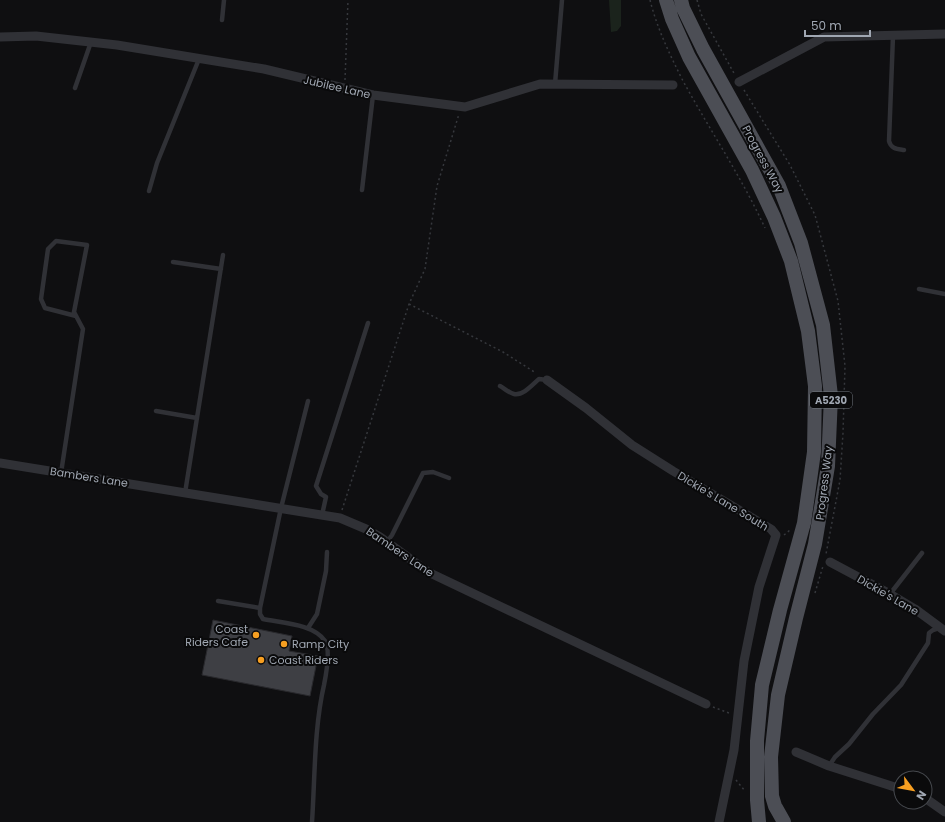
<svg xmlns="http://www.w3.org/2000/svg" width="945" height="822" font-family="Poppins,sans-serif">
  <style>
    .green { fill: #1b231c }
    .building { fill: #3e3f44; stroke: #29292d }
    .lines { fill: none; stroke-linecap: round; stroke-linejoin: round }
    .path { stroke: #36383d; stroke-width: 1.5; stroke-dasharray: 2 3; stroke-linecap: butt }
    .lane { stroke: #303136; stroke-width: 4.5 }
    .street { stroke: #303136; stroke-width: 9 }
    .primary { stroke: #4c4e55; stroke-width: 14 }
    .poi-dot { fill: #f79f21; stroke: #0a0a0b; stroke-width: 1.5 }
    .labels { text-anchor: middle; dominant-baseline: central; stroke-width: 4; stroke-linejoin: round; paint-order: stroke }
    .shield { fill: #0a0a0b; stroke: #737880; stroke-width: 1 }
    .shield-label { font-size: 10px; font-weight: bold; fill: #a0a7b2 }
    .street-label { font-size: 11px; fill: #a0a7b2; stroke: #0a0a0b }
    .poi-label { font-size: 11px; fill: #a0a7b2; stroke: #0a0a0b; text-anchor: start }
  </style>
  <rect width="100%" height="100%" fill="#0f0f11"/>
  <path class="green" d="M609 0H621V26L617 31 611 32Z"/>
  <path class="building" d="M213 620 292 636 289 651 318 656 310 696 202 675Z"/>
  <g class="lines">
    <path class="path" d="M650 0C657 28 669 53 682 79 709 129 741 176 765 228
      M697 0 701 14 735 75
      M345 80 348 0
      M744 90 790 165 815 215 838 301 845 366 843 433 840 480 826 554
      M409 304 503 352 536 373
      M342 510 409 304 425 269 437 186 459 114
      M784 535 790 530
      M815 593 823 566
      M713 707 729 713
      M736 780 745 791"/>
    <path class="lane" d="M222 20 224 0
      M893 36 889 141C891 149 897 149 904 150
      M555 84 562 0
      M75 88 91 42
      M362 190 373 95
      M149 191 157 163 199 59
      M173 262 221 269
      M919 289 945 294
      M500 386C504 388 509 393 514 394 523 396 533 384 539 379L547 380
      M308 401 281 508 260 608V614L263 619C282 623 314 624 325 641 331 650 326 675 324 685 314 728 315 778 312 822
      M156 411 197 418
      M61 473 83 329 74 312 87 245 56 241 48 249 41 299 45 308 76 316
      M185 493 223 255
      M322 515 326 497 321 494 316 486 368 323
      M387 542 392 535 423 473 433 472 449 478
      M890 594 922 553
      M218 601 260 608
      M308 628 317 614 326 571 327 552
      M829 766 835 757 849 744 873 714 901 685 928 643 929 633 933 630 939 628"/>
    <path class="street" d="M0 37 36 36 117 45 264 69 373 95 465 107 540 84 673 85
      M739 82 824 37 945 34
      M547 380 586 408 632 445 673 471 771 529 776 535 759 587 744 661 734 750 719 822
      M0 463 340 518 366 529 380 537 428 572 706 704
      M830 562 890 594 915 609 945 631
      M796 752 829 766 901 789
      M925 798 945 812"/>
    <path class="primary" d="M666 0 672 19 689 57 752 170 774 217 791 261 808 331 815 386 814 452 804 523 780 610 762 685 757 741V800L759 822
      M681 0 683 8 703 49 779 186 801 243 823 325 831 396 828 466 815 544 796 618 778 695 771 757 772 796 775 806 784 822"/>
  </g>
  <g class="poi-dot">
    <circle cx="256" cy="635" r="4"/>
    <circle cx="284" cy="644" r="4"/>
    <circle cx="261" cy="660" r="4"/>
  </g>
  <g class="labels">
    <rect class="shield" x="810" y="392" width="42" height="16" rx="3"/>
    <g class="shield-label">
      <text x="831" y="400">A5230</text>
    </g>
    <g class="street-label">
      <text transform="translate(337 87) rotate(13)">Jubilee Lane</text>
      <text transform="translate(763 159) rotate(62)">Progress Way</text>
      <text transform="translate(89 477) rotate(9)">Bambers Lane</text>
      <text transform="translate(824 483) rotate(-83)">Progress Way</text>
      <text transform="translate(723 501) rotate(31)">Dickie's Lane South</text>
      <text transform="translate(400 552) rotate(34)">Bambers Lane</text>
      <text transform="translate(888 595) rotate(30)">Dickie's Lane</text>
    </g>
    <g class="poi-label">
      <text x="248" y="629" text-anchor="end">Coast<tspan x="248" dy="13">Riders Cafe</tspan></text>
      <text x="292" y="644">Ramp City</text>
      <text x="269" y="660">Coast Riders</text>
    </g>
  </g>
  <g transform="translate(913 790) rotate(122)"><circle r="19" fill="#0a0a0b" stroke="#46494e"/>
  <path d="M0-3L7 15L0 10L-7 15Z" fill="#f79f21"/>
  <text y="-6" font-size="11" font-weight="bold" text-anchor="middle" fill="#a0a7b2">N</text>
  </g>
  <path d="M805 30v6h65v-6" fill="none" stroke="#a0a7b2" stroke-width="2"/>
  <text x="811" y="30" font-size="12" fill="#a0a7b2" stroke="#0a0a0b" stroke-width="3" paint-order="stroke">50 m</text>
</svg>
